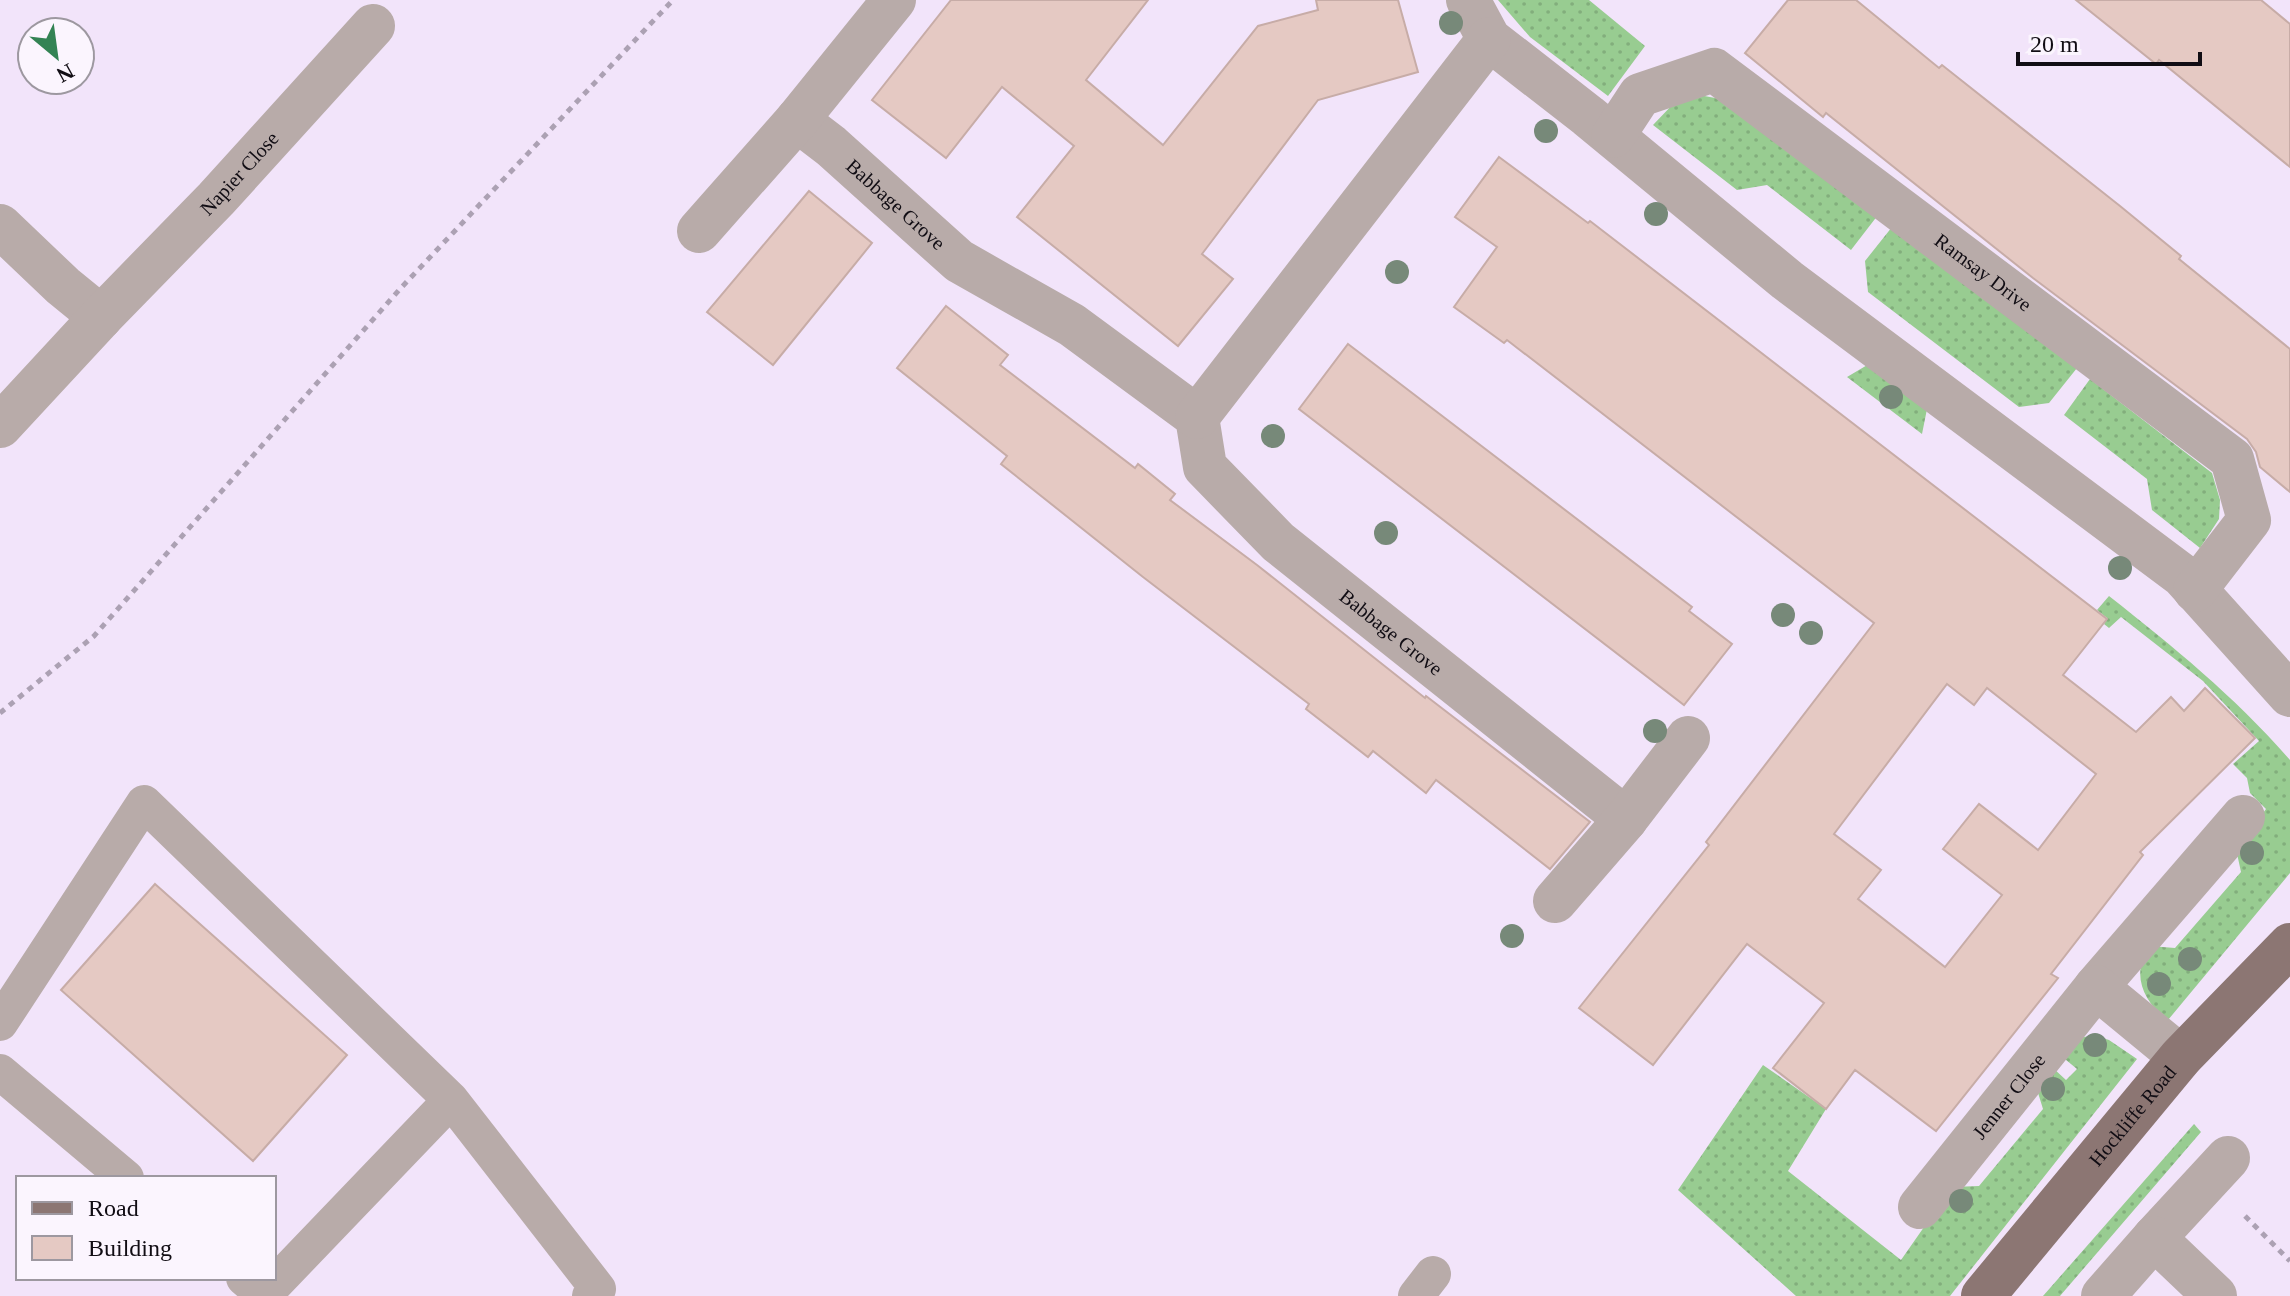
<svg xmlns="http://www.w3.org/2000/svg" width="2290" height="1296" font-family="'Times New Roman',serif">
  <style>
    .grass { fill: url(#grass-dots) }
    .building { fill: #e5c9c3; stroke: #c7aca7; stroke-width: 2; fill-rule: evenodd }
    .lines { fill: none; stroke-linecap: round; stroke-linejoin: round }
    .path { stroke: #aca1b3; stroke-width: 5; stroke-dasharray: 6 6; stroke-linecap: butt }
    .service { stroke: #b8aba9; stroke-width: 36 }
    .minor { stroke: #b8aba9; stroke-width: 44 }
    .primary { stroke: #8c7673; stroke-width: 44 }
    .tree { fill: #778979 }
    .labels { text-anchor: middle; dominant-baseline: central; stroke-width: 7; stroke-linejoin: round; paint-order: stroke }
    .street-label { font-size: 20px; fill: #110d14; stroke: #fbf5fe }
  </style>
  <defs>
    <pattern id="grass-dots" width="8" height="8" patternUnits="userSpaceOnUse" patternTransform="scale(2)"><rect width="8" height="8" fill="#98cc91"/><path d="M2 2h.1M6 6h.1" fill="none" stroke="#82ae7c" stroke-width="1.8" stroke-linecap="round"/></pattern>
  </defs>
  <rect width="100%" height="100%" fill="#f2e4fa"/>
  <path class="grass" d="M1498 0H1589L1645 46 1608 96 1530 37Z
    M1699 95 1726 100 1878 215 1851 250 1767 185 1737 190 1653 125 1675 102Z
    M1892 227 2077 368 2049 403 2019 407 1868 292 1865 261Z
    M1869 364 1927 409 1922 434 1847 377Z
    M2090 379 2212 473 2220 500 2219 519 2200 548 2152 510 2147 479 2064 415Z
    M2109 596C2175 648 2235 697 2290 760V873L2168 1020C2143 1002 2130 973 2150 946L2175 948 2241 872 2236 849 2266 809 2250 793 2247 778 2233 764 2259 741 2203 681 2121 617 2109 628 2104 624 2107 618 2097 610Z
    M2096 1036 2109 1040 2137 1059 1950 1296H1796L1678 1190 1763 1065 1826 1109 1788 1171 1901 1260 1952 1187 1979 1186 2043 1109 2035 1083 2053 1068 2066 1080 2077 1069 2060 1055 2083 1037Z
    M2194 1124 2201 1132 2060 1296H2043Z"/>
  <path class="building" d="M951 0H1148L1086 80 1163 145 1258 26 1318 10 1316 0H1398L1418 72 1318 100 1202 254 1233 279 1178 346 1017 217 1074 146 1002 87 946 158 872 100Z
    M1788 0H1856L1939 68 1942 65 2120 206 2181 256 2179 259 2290 349V492L2260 467 2256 452 2247 439 2033 278 1826 113 1823 117 1745 53Z
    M2076 0H2261L2290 24V167L2159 60 2156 64Z
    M1499 157 1588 223 1590 221 2107 619 2063 675 2136 732 2171 697 2184 711 2205 688 2255 738 2140 852 2143 855 2051 974 2058 978 1936 1131 1855 1070 1826 1109 1773 1068 1824 1003 1747 944 1653 1065 1579 1008 1709 845 1706 842 1874 623 1507 340 1504 343 1454 307 1497 247 1455 217ZM1947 684 1974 705 1987 688 2096 774 2038 850 1979 804 1943 849 2002 895 1945 967 1858 899 1881 870 1834 834Z
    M809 191 872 243 773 365 707 312Z
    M946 306 1008 355 1000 365 1135 468 1138 464 1175 494 1170 500 1257 565 1425 698 1426 696 1590 822 1550 869 1436 780 1426 793 1373 751 1368 757 1306 709 1309 704 1143 577 1001 464 1007 456 897 368Z
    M1348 344 1692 607 1689 611 1732 644 1684 705 1299 409Z
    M155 884 347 1055 253 1161 61 990Z"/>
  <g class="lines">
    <path class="path" d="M0 713 94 636 399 290 673 0
      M2245 1216 2290 1261"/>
    <path class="service" d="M0 1023 144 803 451 1100 598 1289 590 1296
      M0 1072 126 1178
      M244 1278 264 1295 451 1100
      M1416 1296 1433 1274"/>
    <g class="minor">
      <path d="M1468 0 1489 39 1588 116 1787 280 2183 576 2290 695"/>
      <path id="s1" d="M797 120 831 146 959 261 1072 325 1197 417 1205 467 1278 542 1626 819"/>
      <path id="s2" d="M1613 136 1640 95 1714 70 2232 459 2249 520 2195 590"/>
      <path d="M0 226 63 286 101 317"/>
      <path d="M699 231 797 120 894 0"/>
      <path d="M1197 417 1489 39"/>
      <path id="s3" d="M0 426 101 317 216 199 373 26"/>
      <path d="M1555 901 1626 819 1688 738"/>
      <path d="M2096 987 2243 817"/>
      <path id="s4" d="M1920 1207 2096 987 2181 1057"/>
      <path d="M2154 1238 2228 1158"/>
      <path d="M2103 1296 2154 1238 2215 1296"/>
    </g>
    <path class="primary" id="s5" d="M1983 1296 2181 1057 2290 945"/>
  </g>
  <g class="tree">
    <circle cx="1451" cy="23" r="12"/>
    <circle cx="1546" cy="131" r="12"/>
    <circle cx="1656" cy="214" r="12"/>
    <circle cx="1397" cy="272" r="12"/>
    <circle cx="1891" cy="397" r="12"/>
    <circle cx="1273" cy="436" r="12"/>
    <circle cx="1386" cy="533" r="12"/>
    <circle cx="2120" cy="568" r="12"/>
    <circle cx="1783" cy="615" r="12"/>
    <circle cx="1811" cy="633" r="12"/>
    <circle cx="1655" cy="731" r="12"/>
    <circle cx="2252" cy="853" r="12"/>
    <circle cx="1512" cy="936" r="12"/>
    <circle cx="2190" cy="959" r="12"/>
    <circle cx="2159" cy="984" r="12"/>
    <circle cx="2095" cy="1045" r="12"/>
    <circle cx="2053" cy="1089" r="12"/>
    <circle cx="1961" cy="1201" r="12"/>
  </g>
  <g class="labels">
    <g class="street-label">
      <text stroke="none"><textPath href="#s3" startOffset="348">Napier Close</textPath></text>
      <text stroke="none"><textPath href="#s1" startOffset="130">Babbage Grove</textPath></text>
      <text stroke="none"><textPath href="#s2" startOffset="464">Ramsay Drive</textPath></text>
      <text stroke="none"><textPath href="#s1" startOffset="800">Babbage Grove</textPath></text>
      <text stroke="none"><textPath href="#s4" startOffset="142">Jenner Close</textPath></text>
      <text stroke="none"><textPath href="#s5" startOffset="234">Hockliffe Road</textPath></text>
    </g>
  </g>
  <rect x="16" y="1176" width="260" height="104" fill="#fbf5fe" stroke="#9d98a0" stroke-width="2"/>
  <rect x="32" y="1202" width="40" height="12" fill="#8c7673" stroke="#9d98a0" stroke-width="2"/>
  <text x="88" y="1216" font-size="24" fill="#110d14">Road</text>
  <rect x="32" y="1236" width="40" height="24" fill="#e5c9c3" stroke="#9d98a0" stroke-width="2"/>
  <text x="88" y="1256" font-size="24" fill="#110d14">Building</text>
  <g transform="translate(56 56) rotate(151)"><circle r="38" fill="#fbf5fe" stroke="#9d98a0" stroke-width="2"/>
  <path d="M0-6L14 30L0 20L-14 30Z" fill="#338354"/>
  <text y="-12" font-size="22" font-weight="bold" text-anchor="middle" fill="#110d14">N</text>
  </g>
  <path d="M2018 52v12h182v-12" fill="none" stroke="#110d14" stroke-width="4"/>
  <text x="2030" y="52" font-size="24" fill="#110d14" stroke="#fbf5fe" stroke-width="6" paint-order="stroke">20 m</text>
</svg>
